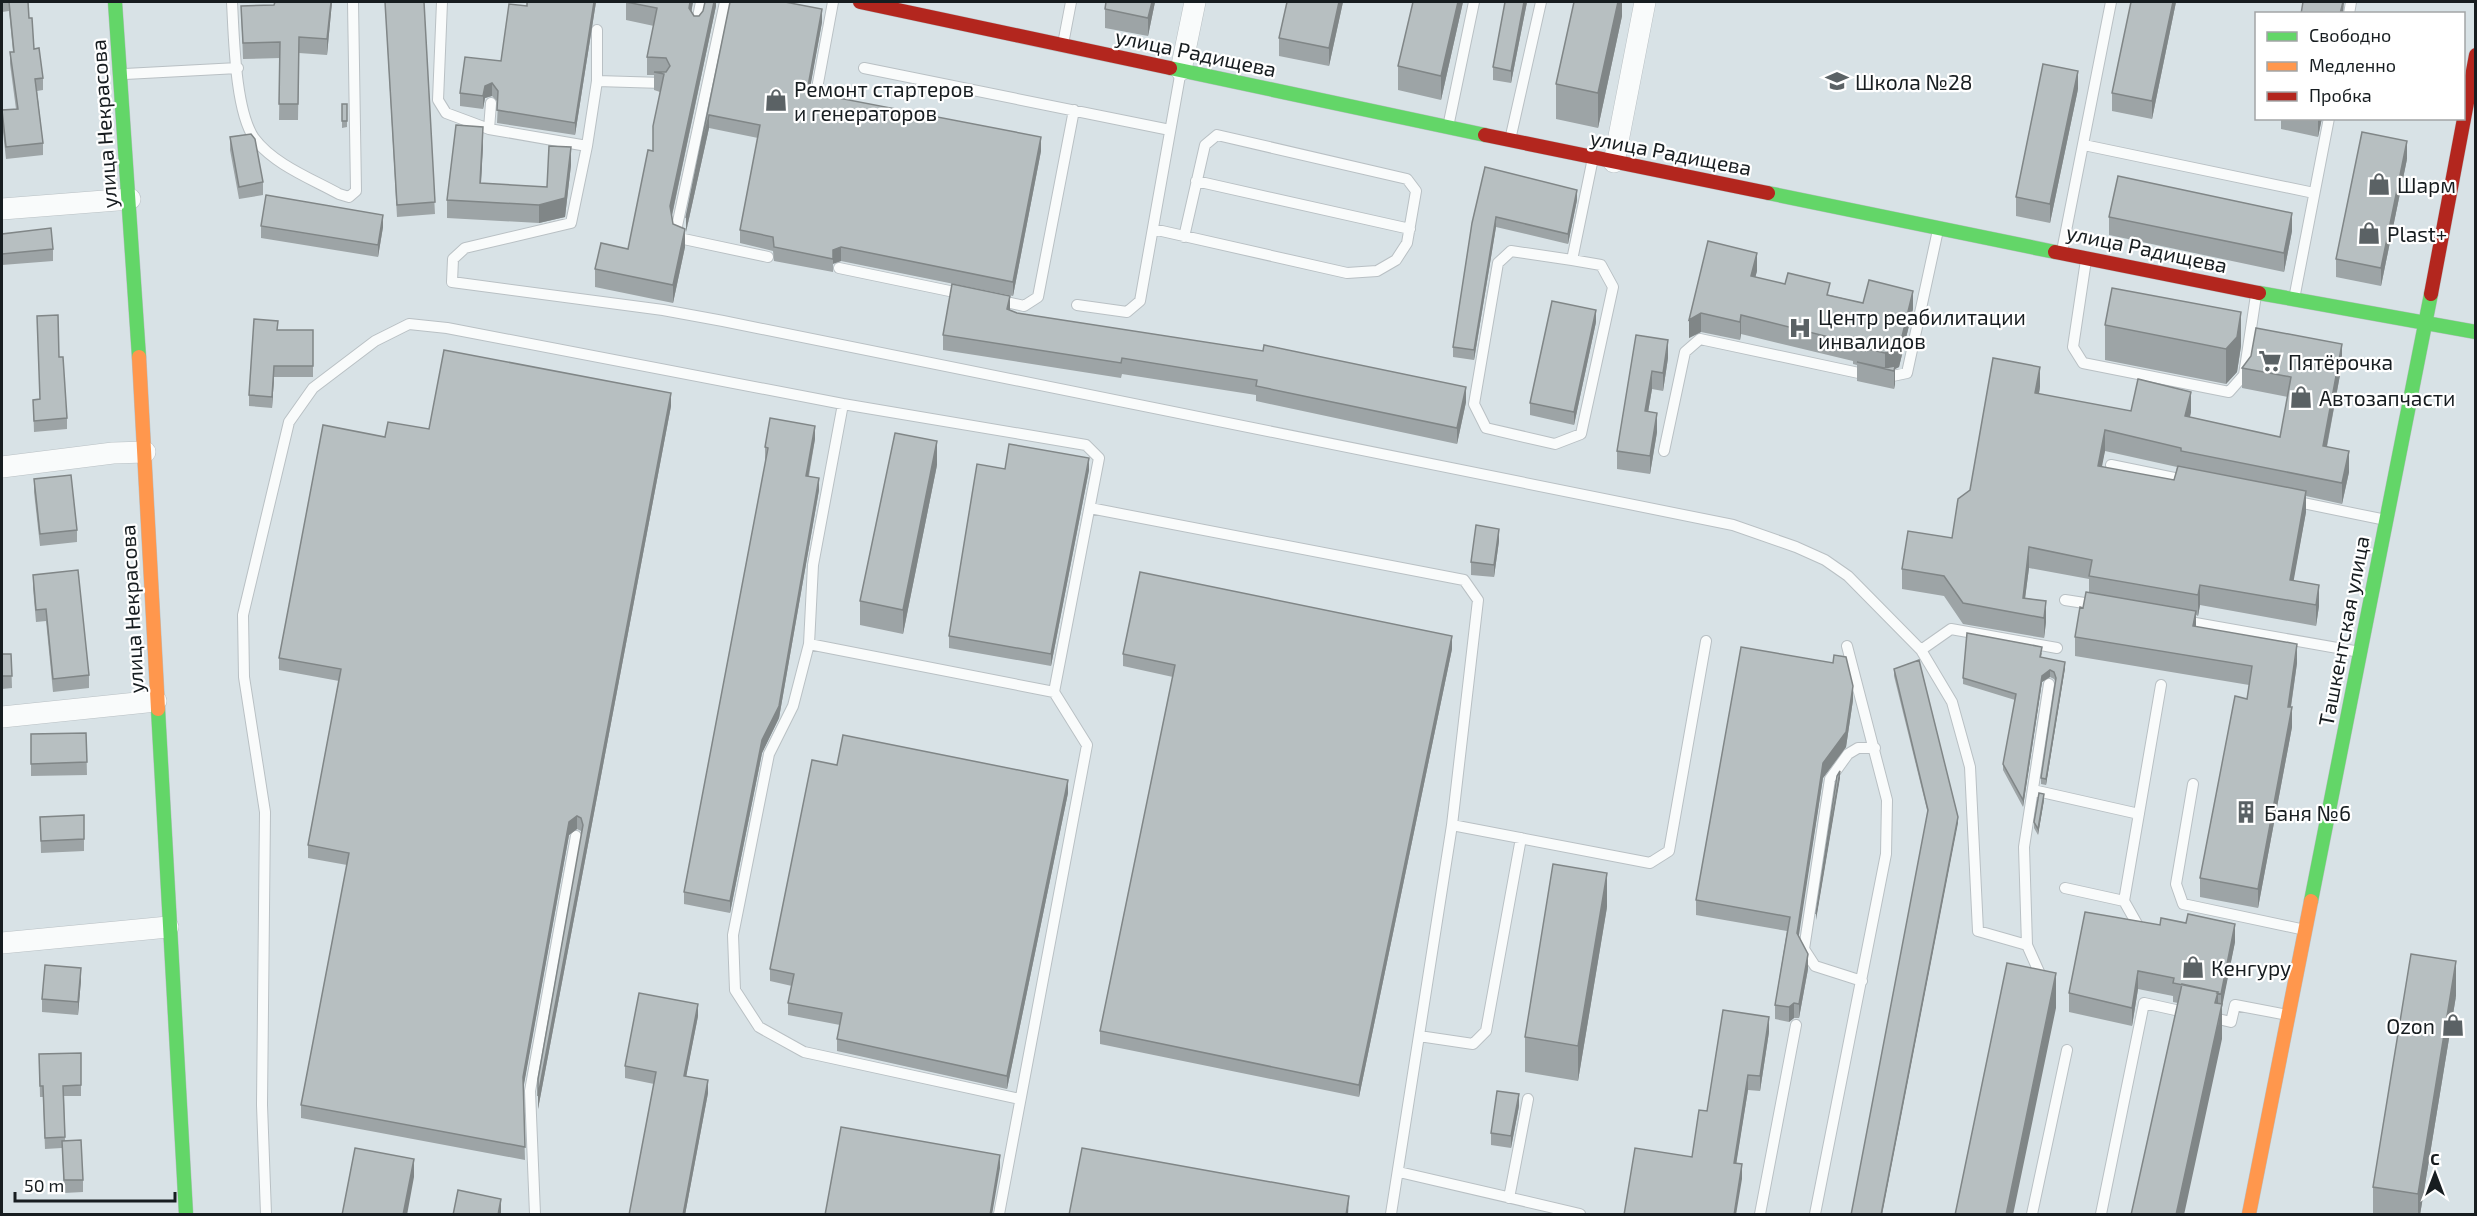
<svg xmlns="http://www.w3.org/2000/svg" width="2477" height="1216" font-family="'Exo 2',sans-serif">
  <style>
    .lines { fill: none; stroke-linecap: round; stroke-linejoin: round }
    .lane-casing { stroke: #b9c0c4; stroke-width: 12 }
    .street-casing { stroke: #b9c0c4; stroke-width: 22 }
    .fast-casing { stroke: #b9c0c4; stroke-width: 15 }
    .slow-casing { stroke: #b9c0c4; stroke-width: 15 }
    .jam-casing { stroke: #b9c0c4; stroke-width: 15 }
    .lane { stroke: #f9fbfb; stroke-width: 10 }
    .street { stroke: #f9fbfb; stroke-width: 21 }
    .fast { stroke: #63d668; stroke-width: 14 }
    .slow { stroke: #ff974d; stroke-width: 14 }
    .jam { stroke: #b3261e; stroke-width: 14 }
    .wall { fill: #9da4a6; fill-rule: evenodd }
    .shaded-wall { fill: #808687 }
    .building { fill: #b7bfc1; stroke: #808687; stroke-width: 1.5 }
    .labels { text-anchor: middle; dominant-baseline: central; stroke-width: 4.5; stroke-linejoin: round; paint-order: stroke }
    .street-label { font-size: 21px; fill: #171d20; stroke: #fff }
    .poi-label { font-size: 21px; fill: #171d20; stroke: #fff; text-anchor: start }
  </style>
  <rect width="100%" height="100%" fill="#d8e2e6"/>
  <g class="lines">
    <g class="lane-casing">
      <path id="lane" d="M232 2C234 37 235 110 254 138 273 164 312 179 339 194L349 197 356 191 353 2
        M442 2 438 100 446 113 489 129 587 146 597 81V30
        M725 2 677 226 679 238 768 257
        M2349 14 2351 2
        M696 27 701 2
        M1063 44 1071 2
        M864 68 1170 130
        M125 74 238 68
        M597 81 663 83
        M818 83 833 2
        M1448 127 1474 2
        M489 129 491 103
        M1510 140 1541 2
        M2084 145 2314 193
        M587 146 571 223 465 248 453 259 452 282 663 310 723 321 1733 525 1796 547 1825 560 1848 576 1921 650 1952 702 1970 767 1978 931 2027 945 2044 983
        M1196 181 1410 229
        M1153 229 1347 273 1377 271 1396 260 1407 243 1416 191 1407 179 1217 135 1205 145 1184 237
        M2062 251 2111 2
        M1572 260 1601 265 1613 287 1581 434 1555 444 1486 428 1474 404 1498 263 1511 251 1572 260 1593 158
        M2086 260 2073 347 2083 363 2229 392 2244 375 2256 295
        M839 268 964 294
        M2294 299 2329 118
        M997 300 1024 306 1038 297 1074 110
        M1077 305 1127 312 1140 301 1181 70
        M1883 378 1907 373 1938 230
        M1664 451 1685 352 1700 339 1868 375
        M2111 465 2189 481
        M2293 501 2386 520
        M1090 508 1464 580 1478 600 1452 825 1391 1214
        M2065 600 2097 605
        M2184 621 2360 652
        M809 644 813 565 843 404
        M1921 650 1951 629 2057 648
        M2193 784 2176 884 2183 904 2305 930
        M2033 790 2139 814
        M1452 825 1650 863 1669 851 1706 641
        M2065 888 2124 901 2141 931
        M2124 901 2161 685
        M2027 945 2024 847 2049 684
        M1862 981 1815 966 1804 949 1830 779 1848 754 1858 748H1875
        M2210 1017 2231 1022 2235 1005 2288 1015
        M1419 1036 1473 1044 1486 1031 1521 838
        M1020 1099 804 1052 759 1027 735 990 733 935 769 754 793 706 809 644 1054 692
        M1399 1172 1580 1214
        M1509 1198 1528 1099
        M266 1214 262 1105 265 812 244 677 243 615 289 422 313 388 375 341 409 324 447 328 843 404 1086 445 1099 458 1054 692 1087 745 999 1214
        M535 1214 530 1091 576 836
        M1760 1214 1796 1025
        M1815 1214 1886 854 1887 800 1847 646
        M2032 1214 2067 1050
        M2101 1214 2144 1003 2189 1013"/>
    </g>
    <g class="street-casing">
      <path id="street" d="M1181 70 1195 2
        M1614 162 1645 2
        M2 209 130 199
        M2 467 113 453 145 452
        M2 717 156 701
        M2 943 168 927"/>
    </g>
    <g class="fast-casing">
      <path id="fast" d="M115 2 139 357
        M1170 68 1485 135
        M1768 193 2055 252
        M2259 293 2476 332
        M158 709 186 1214
        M2311 901 2431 294"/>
    </g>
    <g class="slow-casing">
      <path id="slow" d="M139 357 158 709
        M2249 1214 2311 901"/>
    </g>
    <g class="jam-casing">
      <path id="jam" d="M860 2 1170 68
        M1485 135 1768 193
        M2055 252 2259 293
        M2431 294 2476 55"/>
    </g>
    <use href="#lane" class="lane"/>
    <use href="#street" class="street"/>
    <use href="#fast" class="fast"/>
    <use href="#slow" class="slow"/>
    <use href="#jam" class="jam"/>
  </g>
  <path class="wall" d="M2 2H28L29 18 34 49 43 78V90L37 91 43 143V155L6 159 2 123V110L16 109 10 64V52H13L9 11 2 12Z
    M275 2H332L327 55 299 53 298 120H279L280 58 243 59 241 6 274 5Z
    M385 2H424L435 214 397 217Z
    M527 2H596L575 135 497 123 498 102 492 96 485 98 483 109 460 106V93L501 61 527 6Z
    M626 2H693L691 12 694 16H699L716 2V6L672 216 673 224 685 247 673 303 595 287V269L628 249 653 151 660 92 654 90V75H647V57L654 26 626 20Z
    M730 2 822 22 809 92 1041 151 1013 296 841 261 833 263V272L774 261 773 251 740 243V230L758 138 709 128 686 232Z
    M1106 2H1155L1148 36 1105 28V9Z
    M1343 2 1329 66 1279 56V38Z
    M1463 2 1441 100 1398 90V66Z
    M1527 2 1511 83 1493 80V67Z
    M1622 2V16L1598 128 1556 119V84Z
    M2176 2 2152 119 2112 111V93Z
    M2078 89 2050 223 2016 216V197Z
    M342 104H347V127L342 128Z
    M2281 118H2322L2318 137 2281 129Z
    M230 137 263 182V195L239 199 230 150Z
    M483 145 481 183 547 187 571 165 565 217 539 223 447 218V200Z
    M2407 159 2381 286 2336 277V259Z
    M1577 200 1568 244 1496 227 1474 360 1453 357V347L1472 223Z
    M2109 217 2292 231 2284 272 2109 235Z
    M261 226 383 227 378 257 261 238Z
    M2 234 53 249V261L2 265Z
    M1757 271 1755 277 1830 295 1863 303 1913 309 1899 367 1895 369V384L1894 389 1857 381V365L1853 364V361L1741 334 1740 340 1701 332 1689 338V320Z
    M1010 310 1017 313 1466 402 1457 444 1256 401V395L1122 374 1121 378 943 350V335Z
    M37 316 59 357 67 418V429L34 432 33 400 40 399Z
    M1596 322 1574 425 1530 415V403Z
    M2105 325 2241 346 2237 372 2226 384 2105 360Z
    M278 330H313V377H274L272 408 249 406V395Z
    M1636 335 1668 358 1663 391 1652 389 1648 412 1657 432 1650 474 1617 469V451Z
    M2342 364 2327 447 2349 472 2342 504 2306 496V512L2293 581 2319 606 2316 626 2200 605 2198 616 2196 615V626L2297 663 2291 707 2292 727 2258 908 2200 897V878L2247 699 2249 685 2075 656V637L2083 608 2089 592V579L2029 568 2025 598 2046 601V622L2044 638 1963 624 1944 596 1902 589V569L1952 538 1970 490 2040 387 2039 394 2131 411 2191 412 2190 417 2280 437 2288 397 2242 388V368ZM2105 451 2177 467 2174 480 2101 467Z
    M671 406 538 1109V1079L582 833 581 831 577 829 569 835 523 1088 525 1160 301 1118V1105L347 865 308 858V845L339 681 279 670V658L385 437 429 429Z
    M815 439 809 476 819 490 779 718 762 753 730 913 684 904V892L766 460 765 459V447Z
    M937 465 903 634 860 625V601Z
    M1005 469 1089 470 1051 666 949 648V636Z
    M34 479 77 530V542L40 546 34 492Z
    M1499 541 1494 577 1471 575V562Z
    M33 575 89 675V688L53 692 46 621 36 622 33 588Z
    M1452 649 1359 1097 1100 1044V1031L1173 677 1123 666V654Z
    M2042 653 2041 657 2065 668 2046 785 2041 784V778L2056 683 2054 679 2050 677 2042 682 2023 807 2003 770V764L2015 700 1963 684V678Z
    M2 654H11L12 688 2 689Z
    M1894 669 1958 823 1928 814 1894 676Z
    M1853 700 1846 747 1823 778 1798 936 1808 969 1799 1018H1794L1789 1022 1775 1019V1005L1787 931 1696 915V900Z
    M86 733 87 775 31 776V734Z
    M837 765 1068 793 1007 1089 837 1051V1039L840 1025 788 1015V1003L792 986 770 981V969Z
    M2044 800 2038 835 2034 828V822Z
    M84 815V851L41 853 40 817Z
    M1607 907 1578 1081 1525 1072V1037Z
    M2085 912 2235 942 2222 1004V1039L2178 1003 2173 1002V996L2138 989 2132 1026 2069 1012V993Z
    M81 980 78 1015 42 1012V999Z
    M2456 996 2420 1215H2373V1187Z
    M698 1016 686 1076 708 1093 685 1215H629L654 1084 625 1078V1066Z
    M1769 1032 1760 1091 1748 1090 1736 1163 1742 1179 1707 1111Z
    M81 1053V1096H64L65 1141 83 1180V1192L64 1193 62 1148 45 1149 43 1097H40L39 1054Z
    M1519 1106 1511 1148 1491 1145V1133Z"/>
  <path class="shaded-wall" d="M331 2H332L327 55V39Z
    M594 2H596L575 135V123Z
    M690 2H693L689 26V8Z
    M714 2H716V6L670 224V206Z
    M1152 2H1155L1148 36V18Z
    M1339 2H1343L1329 66V48Z
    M1458 2H1463L1441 100V76Z
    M1524 2H1527L1511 83V71Z
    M1618 2H1622V16L1598 128V93Z
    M2173 2H2176L2152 119V101Z
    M2343 2H2344L2343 14H2340Z
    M822 9V22L807 105V92Z
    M2078 71V89L2050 223V204Z
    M492 83V96L485 98 483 109V96L485 86Z
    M709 115V128L686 232V218Z
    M2322 118 2318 137V119Z
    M483 127V145L480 201V183Z
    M1041 137V151L1013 296V282Z
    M2407 141V159L2381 286V268Z
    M571 147V165L565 217 539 223V205Z
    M1577 190V200L1568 244V234Z
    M2292 213V231L2284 272V253Z
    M383 215V227L378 257V245Z
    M1496 217V227L1474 360V350Z
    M685 229V247L673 303V285Z
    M841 247V261L833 264V250Z
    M1757 253V271L1751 294V276Z
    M1913 291V309L1899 367 1895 369V384L1894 389V371L1885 369V353Z
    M1010 296V311L1007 309Z
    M1596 310V322L1574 425V412Z
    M2241 312V346L2237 372 2226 384V349Z
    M1701 313V332L1689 338V320Z
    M1741 315V334L1740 340V322Z
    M1668 340V358L1663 391V373Z
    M2342 344V364L2323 466V446Z
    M274 366V377L272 408V397Z
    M2040 367V387L2035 413V393Z
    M1652 371V389L1645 430V411Z
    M1466 387V402L1457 444V428Z
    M2191 392V412L2185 437V416Z
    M671 393V406L538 1109V1096Z
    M1657 413V432L1650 474V456Z
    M815 426V439L806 488V476Z
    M2105 430V451L2098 487V466Z
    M937 441V465L903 634V610Z
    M2349 451V472L2342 504V483Z
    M1089 458V470L1051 666V654Z
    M819 478V490L779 718 762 753 730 913V901L762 740Z
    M2306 491V512L2290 601V580Z
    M1499 529V541L1494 577V565Z
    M2029 547V568L2023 614V598Z
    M2200 585V605L2198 616V595Z
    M2319 585V606L2316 626V605Z
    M2046 601V622L2044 638V618Z
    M2196 611V631L2193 626Z
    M1452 636V649L1359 1097V1085Z
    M2297 644V663L2288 726V707Z
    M2065 662V668L2046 785V779Z
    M2050 670V677L2042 682 2023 807V800L2042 676Z
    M1853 686V700L1846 747 1823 778 1797 948V933L1823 763Z
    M2292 707V727L2258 908V889Z
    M1840 771V778L1816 920V914Z
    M1068 780V793L1007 1089V1076Z
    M2044 794V800L2038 835V829Z
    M577 816V829L569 835 523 1090V1077L569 822Z
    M1958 817V823L1882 1215H1881Z
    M1607 873V907L1578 1081V1046Z
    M2235 924V942L2221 1012V994Z
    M1808 954V969L1799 1018V1004Z
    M2456 961V996L2420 1215H2418V1194Z
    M81 968V980L78 1015V1002Z
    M2138 971V989L2132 1026V1008Z
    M2056 973V1008L2013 1215H2006Z
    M2218 992V1026L2222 1004V1039L2184 1215H2176Z
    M1794 1003V1018L1789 1022V1007Z
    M698 1004V1016L684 1088V1076Z
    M1769 1017V1032L1760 1091V1076Z
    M1748 1075V1090L1734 1178V1163Z
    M708 1080V1093L685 1215H683Z
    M1519 1094V1106L1511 1148V1136Z
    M1000 1155V1168L992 1215H990Z
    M414 1159V1177L407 1215H403Z
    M1742 1164V1179L1736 1215H1734Z
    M1349 1196 1348 1215H1346Z
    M501 1199V1215H498Z"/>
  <path class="building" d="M9 2H28L29 18H32L34 49 39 48 43 78 35 79 43 143 6 147 2 110 18 109 10 52H14Z
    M275 2H331L327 39 299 37 298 104H279L280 42 243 43 241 6 274 5Z
    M385 2H424L435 202 397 205Z
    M527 2H594L575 123 497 110 498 91 492 83 485 86 483 96 460 93 465 57 501 61 509 4 527 6Z
    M626 2H690L689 8 694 16H699L703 11 705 2H714L670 206 673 224 685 229 673 285 595 269 601 243 628 249 648 150 653 151V126L664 74 654 72H666L670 66 666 58 647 57 657 8Z
    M730 2H785L822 9 807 92 1041 137 1013 282 841 247 833 250V259L774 247 773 237 740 230 760 125 709 115 686 218Z
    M1106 2H1152L1148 18 1105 9Z
    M1287 2H1339L1329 48 1279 38Z
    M1413 2H1458L1441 76 1398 66Z
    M1505 2H1524L1511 71 1493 67Z
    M1574 2H1618L1598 93 1556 84Z
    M2131 2H2173L2152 101 2112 93Z
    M2303 2H2343L2340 14H2301Z
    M2043 64 2078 71 2050 204 2016 197Z
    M342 104H347V121H342Z
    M456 125 483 127 480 183 547 187 549 146 571 147 565 198 539 205 447 200Z
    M2362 132 2407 141 2381 268 2336 259Z
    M251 134 255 139 263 182 239 187 230 137Z
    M1485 167 1577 190 1568 234 1496 217 1474 350 1453 347 1472 223Z
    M2118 176 2292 213 2284 253 2109 217Z
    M266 195 383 215 378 245 261 226Z
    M51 228 53 249 2 254V234Z
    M1708 241 1757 253 1751 276 1785 284 1788 273 1830 283 1827 295 1863 303 1869 280 1913 291 1899 349 1885 353 1853 346V343L1741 315 1740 322 1701 313 1689 320Z
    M952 284 1010 296 1007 309 1017 313 1263 351 1264 345 1466 387 1457 428 1256 386 1257 380 1122 358 1121 363 943 335Z
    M2112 288 2241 312 2237 337 2226 349 2105 325Z
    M1552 301 1596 310 1574 412 1530 403Z
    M58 315 59 357H63L67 418 34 421 33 400 40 399 37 316Z
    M254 319 278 321 277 330H313V366H274L272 397 249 395Z
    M2256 328 2342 344 2323 446 2349 451 2342 483 2181 451V448L2105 430 2098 466 2174 480 2178 466 2306 491 2290 580 2319 585 2316 605 2200 585 2198 595 2089 576 2092 560 2029 547 2023 598 2046 601 2044 618 1963 603 1944 576 1902 569 1908 531 1952 538 1958 499 1970 490 1993 358 2040 367 2035 393 2131 411 2138 379 2191 392 2185 416 2280 437 2291 377 2242 368 2251 356Z
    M1636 335 1668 340 1663 373 1652 371 1645 411 1657 413 1650 456 1617 451Z
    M444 350 671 393 538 1096V1079L583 825 581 818 577 816 569 822 523 1077 525 1147 301 1105 349 853 308 845 341 669 279 658 323 425 385 437 388 422 429 429Z
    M1857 362 1884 368 1895 366 1894 371Z
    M770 418 815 426 806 476 819 478 779 706 762 740 730 901 684 892 768 448 765 447Z
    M895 433 937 441 903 610 860 601Z
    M1009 444 1089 458 1051 654 949 636 977 464 1005 469Z
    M71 475 77 530 40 534 34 479Z
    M1476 525 1499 529 1494 565 1471 562Z
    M78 570 89 675 53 679 46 609 36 610 33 575Z
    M1140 572 1452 636 1359 1085 1100 1031 1175 665 1123 654Z
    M2086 592 2196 611 2193 626 2297 644 2288 707H2292L2258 889 2200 878 2235 696 2247 699 2252 666 2075 637 2080 607 2083 608Z
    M1967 633 2042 647 2040 657 2065 662 2046 779 2041 778 2056 678 2054 672 2050 670 2042 676 2023 800 2003 764 2016 694 1963 678Z
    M1741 647 1833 663 1834 655 1846 657 1853 686 1846 732 1823 763 1797 933 1808 954 1799 1004 1794 1003 1789 1007 1775 1005 1790 917 1696 900Z
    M2 654H11L12 676H2Z
    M1919 660 1958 817 1881 1215H1851L1928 810 1894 669Z
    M86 733 87 762 31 764V734Z
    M843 735 1068 780 1007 1076 837 1039 842 1013 788 1003 794 974 770 969 812 760 837 765Z
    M1840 771 1816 914 1837 776Z
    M2039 793 2044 794 2038 829 2034 822Z
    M84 815V839L41 841 40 817Z
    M1553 864 1607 873 1578 1046 1525 1037Z
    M2085 912 2160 925 2161 918 2186 923 2188 914 2235 924 2221 994 2217 993 2218 992 2173 983 2174 978 2138 971 2132 1008 2069 993Z
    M2411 954 2456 961 2418 1194 2373 1187Z
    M2007 963 2056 973 2006 1215H1955Z
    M45 965 81 968 78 1002 42 999Z
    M2182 984 2218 992 2215 1003 2222 1004 2176 1215H2131Z
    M639 993 698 1004 684 1076 708 1080 683 1215H629L656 1072 625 1066Z
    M1723 1010 1769 1017 1760 1076 1748 1075 1734 1163 1742 1164 1734 1215H1624L1635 1148 1692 1157 1699 1110 1707 1111Z
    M81 1053V1085L63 1086 65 1137 45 1138 43 1086H40L39 1054Z
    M1497 1091 1519 1094 1511 1136 1491 1133Z
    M841 1127 1000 1155 990 1215H825Z
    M81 1140 83 1180H64L62 1141Z
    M355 1148 414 1159 403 1215H342Z
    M1082 1148 1349 1196 1346 1215H1069Z
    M458 1190 501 1199 498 1215H453Z"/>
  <defs>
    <g id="school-bare" transform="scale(1.8)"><path d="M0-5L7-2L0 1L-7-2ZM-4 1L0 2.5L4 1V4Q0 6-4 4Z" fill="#5b6265" stroke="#fff" stroke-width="2.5" paint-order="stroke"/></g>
    <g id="shop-bare" transform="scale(1.8)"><path d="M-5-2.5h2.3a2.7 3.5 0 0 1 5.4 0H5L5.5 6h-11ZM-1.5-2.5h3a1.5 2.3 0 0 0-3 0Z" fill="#5b6265" stroke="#fff" stroke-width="2.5" paint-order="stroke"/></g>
    <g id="hospital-bare" transform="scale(1.8)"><path d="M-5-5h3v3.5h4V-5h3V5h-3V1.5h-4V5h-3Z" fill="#5b6265" stroke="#fff" stroke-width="2.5" paint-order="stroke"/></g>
    <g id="supermarket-bare" transform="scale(1.8)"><path d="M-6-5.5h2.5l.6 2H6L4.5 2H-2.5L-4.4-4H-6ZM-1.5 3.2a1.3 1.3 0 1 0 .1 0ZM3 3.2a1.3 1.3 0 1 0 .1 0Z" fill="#5b6265" stroke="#fff" stroke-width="2.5" paint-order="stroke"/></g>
    <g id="building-bare" transform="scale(1.8)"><path d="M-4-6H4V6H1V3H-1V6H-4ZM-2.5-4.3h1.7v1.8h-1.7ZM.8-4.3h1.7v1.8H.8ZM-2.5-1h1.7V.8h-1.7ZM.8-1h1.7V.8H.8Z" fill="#5b6265" stroke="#fff" stroke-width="2.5" paint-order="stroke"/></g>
  </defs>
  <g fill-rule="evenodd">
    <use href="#school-bare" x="1837" y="81"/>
    <use href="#shop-bare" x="776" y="100"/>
    <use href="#shop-bare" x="2379" y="184"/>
    <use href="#shop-bare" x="2369" y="233"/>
    <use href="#hospital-bare" x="1800" y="328"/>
    <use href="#supermarket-bare" x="2270" y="361"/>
    <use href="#shop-bare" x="2301" y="397"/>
    <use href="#building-bare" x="2246" y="812"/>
    <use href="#shop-bare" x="2193" y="967"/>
    <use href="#shop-bare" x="2453" y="1025"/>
  </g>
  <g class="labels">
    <g class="street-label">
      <text transform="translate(1196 52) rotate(12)">улица Радищева</text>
      <text transform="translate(103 124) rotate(-94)">улица Некрасова</text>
      <text transform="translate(1671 152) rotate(11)">улица Радищева</text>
      <text transform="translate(2147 248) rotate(12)">улица Радищева</text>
      <text transform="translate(131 609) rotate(-93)">улица Некрасова</text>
      <text transform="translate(2343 631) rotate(-79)">Ташкентская улица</text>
    </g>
    <g class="poi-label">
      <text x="1855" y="81">Школа №28</text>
      <text x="794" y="88">Ремонт стартеров<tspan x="794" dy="24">и генераторов</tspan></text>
      <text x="2397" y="184">Шарм</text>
      <text x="2387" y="233">Plast+</text>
      <text x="1818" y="316">Центр реабилитации<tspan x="1818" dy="24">инвалидов</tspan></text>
      <text x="2288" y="361">Пятёрочка</text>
      <text x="2319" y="397">Автозапчасти</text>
      <text x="2264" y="812">Баня №6</text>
      <text x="2211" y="967">Кенгуру</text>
      <text x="2435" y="1025" text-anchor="end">Ozon</text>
    </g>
  </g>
  <rect width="2477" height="1216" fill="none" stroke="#171d20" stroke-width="6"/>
  <rect x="2255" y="12" width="210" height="108" fill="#ffffff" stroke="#a2a5a6" stroke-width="1.5"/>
  <rect x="2267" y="32" width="30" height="9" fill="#63d668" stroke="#a2a5a6" stroke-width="1.5"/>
  <text x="2309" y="42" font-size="18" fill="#171d20">Свободно</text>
  <rect x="2267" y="62" width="30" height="9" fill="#ff974d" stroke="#a2a5a6" stroke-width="1.5"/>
  <text x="2309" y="72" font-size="18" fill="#171d20">Медленно</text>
  <rect x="2267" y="92" width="30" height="9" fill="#b3261e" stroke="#a2a5a6" stroke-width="1.5"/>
  <text x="2309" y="102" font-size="18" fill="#171d20">Пробка</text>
  <g transform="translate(2435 1174)" stroke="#ffffff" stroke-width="4.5" paint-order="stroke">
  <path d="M0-4.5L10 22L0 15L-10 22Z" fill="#171d20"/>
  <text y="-9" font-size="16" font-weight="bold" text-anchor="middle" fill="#171d20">С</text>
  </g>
  <path d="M15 1192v9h160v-9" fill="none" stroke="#171d20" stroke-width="3"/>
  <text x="24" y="1192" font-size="18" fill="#171d20" stroke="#ffffff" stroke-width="4.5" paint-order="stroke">50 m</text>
</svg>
